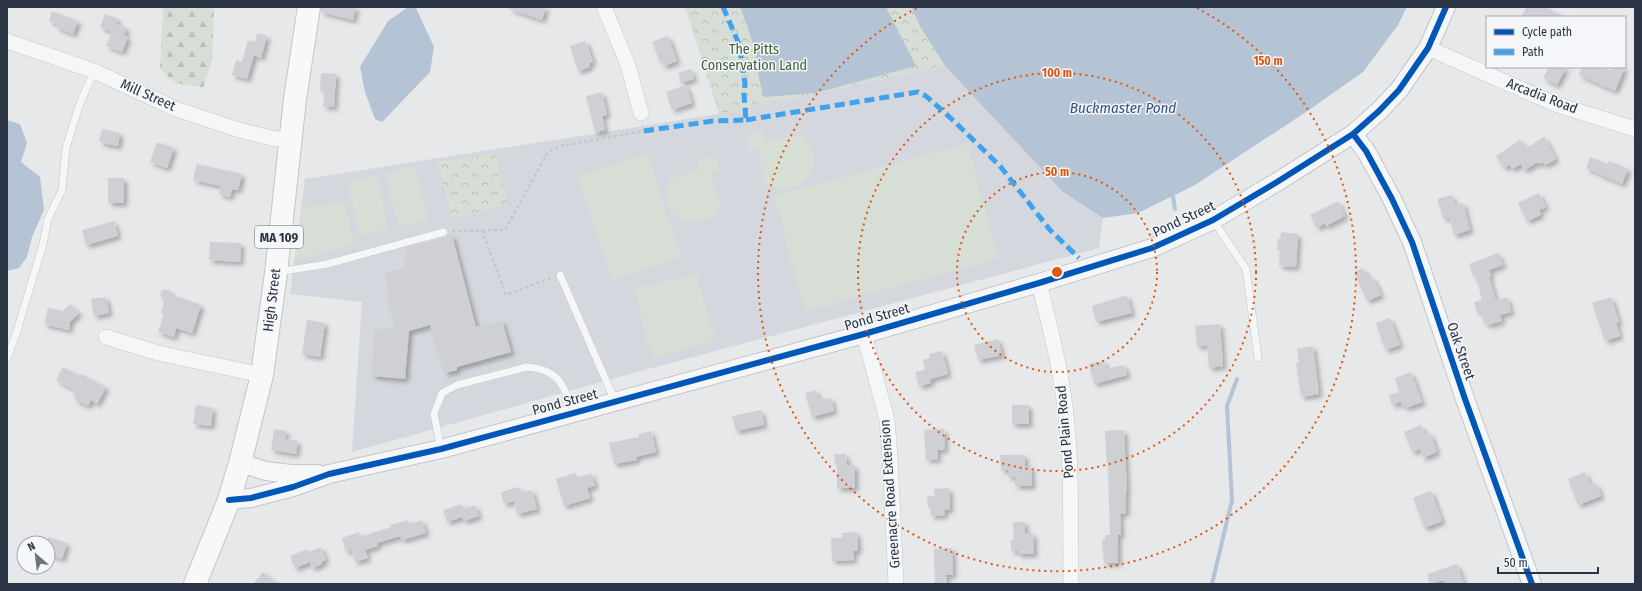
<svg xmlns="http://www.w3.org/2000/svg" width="1642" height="591" font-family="'Fira Sans Condensed',sans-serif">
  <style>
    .built { fill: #d4d7dd }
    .forest { fill: url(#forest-firs) }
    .park { fill: url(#park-crowns) }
    .garden { fill: #d6ded6 }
    .water { fill: #b4c4d5 }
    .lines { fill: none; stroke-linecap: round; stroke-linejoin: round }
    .stream { stroke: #b4c4d5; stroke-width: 4 }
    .building { fill: #ced0d3; filter: url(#shadow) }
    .service-casing { stroke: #c4c6c8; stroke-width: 8 }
    .minor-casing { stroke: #c4c6c8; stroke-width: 16 }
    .tertiary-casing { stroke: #c4c6c8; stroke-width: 20 }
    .primary-casing { stroke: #c2c5c8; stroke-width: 24 }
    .path { stroke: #c5c6ca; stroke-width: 2.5; stroke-dasharray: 3 3; stroke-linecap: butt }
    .service { stroke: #f5f6f7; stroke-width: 7 }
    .minor { stroke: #f5f6f7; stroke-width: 15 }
    .tertiary { stroke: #f5f6f7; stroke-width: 18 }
    .primary { stroke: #f8f8f8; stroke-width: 22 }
    .quiet { stroke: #3ea3ec; stroke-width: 5; stroke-dasharray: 10 5; stroke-linecap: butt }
    .cycleway-casing { stroke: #f4f6f9; stroke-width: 8 }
    .cycleway { stroke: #0057b8; stroke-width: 6 }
    .ring { fill: none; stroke: #df570f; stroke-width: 2; stroke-dasharray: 2 4 }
    .labels { text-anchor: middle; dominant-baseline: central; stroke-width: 3; stroke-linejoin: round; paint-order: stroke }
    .shield { fill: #f4f6f9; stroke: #676e7b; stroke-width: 1 }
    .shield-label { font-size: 13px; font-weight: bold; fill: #2b3445 }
    .park-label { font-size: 14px; fill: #3f6138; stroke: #f4f6f9 }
    .street-label { font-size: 14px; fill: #2b3445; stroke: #f4f6f9 }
    .water-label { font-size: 15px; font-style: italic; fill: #34527a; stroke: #f4f6f9 }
    .centre { fill: #df570f; stroke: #f4f6f9; stroke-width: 2 }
    .ring-label { font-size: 12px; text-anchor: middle; font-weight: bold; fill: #df570f; stroke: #f4f6f9; stroke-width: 3; stroke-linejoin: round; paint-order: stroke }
  </style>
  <defs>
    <pattern id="forest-firs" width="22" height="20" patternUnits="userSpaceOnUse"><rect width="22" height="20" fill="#d6ded6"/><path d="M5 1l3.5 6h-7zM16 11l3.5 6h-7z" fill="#b8bfb9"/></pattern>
    <pattern id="park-crowns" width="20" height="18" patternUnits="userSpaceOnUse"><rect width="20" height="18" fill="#d6ded6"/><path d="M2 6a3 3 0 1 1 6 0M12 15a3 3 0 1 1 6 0" fill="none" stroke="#b8bfb9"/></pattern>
    <filter id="shadow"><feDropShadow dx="3.5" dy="3.5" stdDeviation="2" flood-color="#0004"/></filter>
  </defs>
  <rect width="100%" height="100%" fill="#e6e8ea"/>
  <path class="built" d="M945 66 1063 192 1103 218 1099 248 637 372 352 452 362 302 290 294 305 179 719 114Z"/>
  <path class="forest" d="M163 7H214L212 62 203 87 175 83 160 69Z"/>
  <path class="park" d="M685 7H911L921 28 945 66 719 114Z
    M495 154 508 204 452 219 438 162Z"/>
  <path class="garden" d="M763 129 765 141 802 135C832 164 797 206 763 182L759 149 748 151 746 141 756 130Z
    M968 144 998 259 805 311 774 196Z
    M647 153 681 257 612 280 577 176Z
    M710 156 718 160 720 168 711 175 721 206C698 240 653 216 669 179L700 169 698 159Z
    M415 166 428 220 398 227 386 173Z
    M377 175 389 229 359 236 348 181Z
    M345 203 355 244 295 260 302 207Z
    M696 273 715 341 652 358 634 290Z"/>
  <path class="water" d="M408 7 416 8 434 47 430 72 382 122 375 119 365 92 360 67 388 21Z
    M740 7H886L916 66 816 93 764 97C759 83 758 69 755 54 752 38 746 22 740 7Z
    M911 7H1407L1398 25 1363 72 1309 110 1195 185 1138 213 1103 218 1063 192 945 66 921 28Z
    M7 120 20 124 27 143 21 162 40 177 44 210 32 237 27 257 19 268 7 271Z"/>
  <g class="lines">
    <path class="stream" d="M1172 191 1175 209
      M1212 584 1232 500 1227 406 1237 379"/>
  </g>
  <path class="building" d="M321 7H356L353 20 321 12Z
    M509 7H546L542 20 509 9Z
    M1526 7H1544L1566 17H1521Z
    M52 11 78 21 73 34 56 27 57 24 49 21Z
    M105 14 118 19 116 24 127 28 124 35 128 37 122 52 106 46 112 32 100 27Z
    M257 33 267 36 261 58 254 55 247 79 232 75 236 60 242 62 248 40 255 42Z
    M668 36 677 61 664 66 662 61 660 62 652 42Z
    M586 41 593 62 589 63 590 67 578 71 570 46Z
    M1549 67H1566L1557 85 1543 78Z
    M1582 67H1603L1611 71 1613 67H1625L1615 91 1579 75Z
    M691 69 694 79 681 83 678 73Z
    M321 73 336 74 334 107 323 106 325 91 320 90Z
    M686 85 692 103 672 110 666 92Z
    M602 92 607 115 602 116 605 130 595 132 586 96Z
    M102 129 120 133 118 146 101 143 102 141H99Z
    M1544 137 1556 159 1545 165 1543 162 1539 164 1538 162 1524 170 1521 164 1512 169 1510 165 1504 168 1496 156 1520 140 1526 148Z
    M157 142 174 148 167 168 150 162Z
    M1590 157 1607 164 1609 161 1628 169 1622 184 1586 168Z
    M197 164 242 174 238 190 232 189 230 197 219 194 221 186 193 180Z
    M108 178H124V203H108Z
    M1539 193 1546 207 1539 210 1541 215 1527 221 1518 203Z
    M1452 195 1455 205 1463 203 1470 230 1454 235 1449 217 1444 219 1437 199Z
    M1338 201 1345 216 1326 226 1325 223 1317 228 1310 215Z
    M114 221 118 236 86 245 82 230Z
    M1281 232 1298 234 1296 267 1279 266 1280 250H1277L1278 239H1280Z
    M452 235 476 327 502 321 511 352 457 367V370L445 373 430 325 409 331 405 379 372 376 375 328 396 330 386 292H389L385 273 406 267 404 259 408 258 406 248Z
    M210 242 241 243 240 262 209 260Z
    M1498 253 1503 265 1489 270 1491 276 1489 277 1496 301 1507 297 1511 312 1500 315 1502 321 1488 325 1487 322 1484 323 1481 311 1477 312 1474 302 1482 300 1476 276 1474 277 1469 264Z
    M1363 268 1368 279 1372 276 1381 295 1367 301 1354 272Z
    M165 289 170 291 172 295 201 305 192 333 176 328 174 337 158 332 164 314 161 313 164 302 160 295 162 290Z
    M1127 295 1132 313 1096 322 1092 306Z
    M106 297 109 313 94 316 91 299Z
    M1611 297 1619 322 1616 323 1620 336 1605 341 1592 303Z
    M70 304 79 313 70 322 69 330 44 324 48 308 63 311Z
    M1390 318 1400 345 1385 350 1376 323Z
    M307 320 325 323 320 357 302 354Z
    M1220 324 1223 366 1209 368 1207 346H1197L1195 326Z
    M998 339 1002 355 978 360 974 345Z
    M1313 346 1319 394 1301 397 1296 363H1299L1297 349Z
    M942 351 948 374 930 379 931 383 919 386 915 372 925 370 923 360 930 358 929 354Z
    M1104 361 1106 369 1124 365 1127 375 1094 384 1089 364Z
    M63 367 80 376 81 374 106 387 97 404 91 400 88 406 74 399 76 394 72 392 73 389 56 380Z
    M1411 372 1422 402 1406 408 1405 405 1402 406 1401 402 1392 405 1389 395 1399 392 1395 378Z
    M816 390 818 397H822L823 400 831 398 834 411 812 417 805 393Z
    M196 405 213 408 211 426 193 424Z
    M1012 405H1029V424H1012Z
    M761 410 764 425 736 431 732 416Z
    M1421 425 1425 435 1430 433 1437 452 1423 458 1420 449 1412 452 1404 432Z
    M274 429 286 431 285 439 298 441 296 454 271 450Z
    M944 429 945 450H937L938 459 926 460 924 430Z
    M1124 430 1127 492H1126V513L1120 514 1121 534 1118 535V563H1104L1102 540H1105V535H1110L1108 466 1107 467 1105 431Z
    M651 431 656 452 636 457 637 460 614 464 609 443 639 437V434Z
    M834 454H846L847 465H855V488H837V466L840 465H835Z
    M1000 455H1025V466H1031L1032 486H1015V477H1008V470H1001Z
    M1585 472 1590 485 1596 483 1601 496 1578 505 1568 479Z
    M575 473 577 478 591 473 595 486 587 488 590 498 564 506 556 479Z
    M519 487 521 493 532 490 537 509 517 514 514 501 504 504 501 492Z
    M949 488 950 509 944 510 945 515 931 516V507H928L927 496H935L934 489Z
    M1431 491 1442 521 1424 528 1413 498Z
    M461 504 463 509 475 505 479 516 464 521 462 517 447 522 443 510Z
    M408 520 409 524 422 520 426 533 402 540 400 536 377 543 378 546 365 550 368 558 355 562 351 550 346 552 342 538 359 532 360 537 391 527 390 525Z
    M1013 522H1025V533H1033L1034 554H1018V551H1011V540H1014Z
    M857 532 858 551H853L854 560 832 561 831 538H842V533Z
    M48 537 67 543 62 559 48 554Z
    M321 547 326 560 321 562 322 564 312 568 310 562 295 568 290 556 307 549 308 552Z
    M952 548 953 575H946L947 584H935L934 549Z
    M1457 564 1464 584H1445L1443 580 1430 584 1427 574Z
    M263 572 278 584H253Z"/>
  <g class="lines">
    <g class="service-casing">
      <path id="service" d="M1213 220 1246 269 1258 358
        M278 272 327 264 444 232
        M560 275 615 401
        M7 359 17 331 43 244 48 219 62 190 66 148 79 106 94 71
        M441 449 434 414 442 393 457 385 527 367C560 370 563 384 573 413"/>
    </g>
    <g class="minor-casing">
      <path id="minor" d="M604 7 628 65 641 113
        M7 41 94 71 176 109 239 130 271 138 291 140
        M1428 48 1555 104 1635 129
        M1039 283C1048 319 1058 356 1063 393 1073 456 1070 521 1071 584
        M864 334 887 420 890 457 896 584
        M106 337 158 353 262 375"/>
    </g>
    <g class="tertiary-casing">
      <path id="tertiary" d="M1353 134 1366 151 1392 199 1412 242 1465 399 1532 584
        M240 463 266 471 291 474H318
        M229 500 251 498 293 487 329 474 441 449 864 334 1039 283 1152 248 1213 220 1277 182 1353 134 1379 111 1399 90 1428 48 1446 7"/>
    </g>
    <g class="primary-casing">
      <path id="primary" d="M195 584 229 500 240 463 262 375 276 273 295 99 309 7"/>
    </g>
    <path class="path" d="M482 230 506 295 551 278
      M452 231 505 230 548 152 561 146 644 131 643 125"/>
    <use href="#service" class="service"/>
    <use href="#minor" class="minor"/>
    <use href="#tertiary" class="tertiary"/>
    <use href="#primary" class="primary"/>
    <path class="quiet" d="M746 120 918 92 926 96 955 122 1000 166 1050 230 1079 258
      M644 131 713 121 746 120 744 95 745 83 739 44 723 7"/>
    <g class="cycleway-casing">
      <path id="cycleway" d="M1353 134 1366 151 1392 199 1412 242 1465 399 1532 584
        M229 500 251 498 293 487 329 474 441 449 864 334 1039 283 1152 248 1213 220 1277 182 1353 134 1379 111 1399 90 1428 48 1446 7"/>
    </g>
    <use href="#cycleway" class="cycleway"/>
  </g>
  <g class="ring">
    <circle cx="1057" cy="272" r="100"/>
    <circle cx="1057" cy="272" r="199"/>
    <path d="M1197 8A299 299 0 1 1 917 8"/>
  </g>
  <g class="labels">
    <rect class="shield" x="255" y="226" width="48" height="22" rx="3"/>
    <g class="shield-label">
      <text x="279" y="237">MA 109</text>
    </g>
    <g class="park-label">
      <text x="754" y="49">The Pitts<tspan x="754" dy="16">Conservation Land</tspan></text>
    </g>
    <g class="street-label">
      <text transform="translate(148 95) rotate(24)">Mill Street</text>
      <text transform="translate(1542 96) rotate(21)">Arcadia Road</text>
      <text transform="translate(1184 219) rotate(-25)">Pond Street</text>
      <text transform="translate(272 300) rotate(-83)">High Street</text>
      <text transform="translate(877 317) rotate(-16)">Pond Street</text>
      <text transform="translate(1461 351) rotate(71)">Oak Street</text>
      <text transform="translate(565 402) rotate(-15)">Pond Street</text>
      <text transform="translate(1065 432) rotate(-95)">Pond Plain Road</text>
      <text transform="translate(890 494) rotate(-94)">Greenacre Road Extension</text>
    </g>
    <g class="water-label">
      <text x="1123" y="108">Buckmaster Pond</text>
    </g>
  </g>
  <circle cx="1057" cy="272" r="6" class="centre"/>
  <g class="ring-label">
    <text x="1268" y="65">150 m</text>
    <text x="1057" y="77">100 m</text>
    <text x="1057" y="176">50 m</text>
  </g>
  <rect width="1642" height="591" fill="none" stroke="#2b3445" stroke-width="16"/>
  <rect x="1486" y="16" width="140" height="52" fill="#f4f6f9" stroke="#a4a8b1"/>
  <rect x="1494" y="29" width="20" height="6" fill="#0057b8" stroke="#a4a8b1"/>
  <text x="1522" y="36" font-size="12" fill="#2b3445">Cycle path</text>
  <rect x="1494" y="49" width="20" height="6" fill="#3ea3ec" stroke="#a4a8b1"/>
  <text x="1522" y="56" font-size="12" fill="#2b3445">Path</text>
  <g transform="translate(36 555) rotate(332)"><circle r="19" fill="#f4f6f9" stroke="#a4a8b1"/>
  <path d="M0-3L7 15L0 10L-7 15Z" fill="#6c737f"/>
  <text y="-6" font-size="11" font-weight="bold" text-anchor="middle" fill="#2b3445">N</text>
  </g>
  <path d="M1498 567v6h100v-6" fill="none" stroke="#2b3445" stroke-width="2"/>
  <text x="1504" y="567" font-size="12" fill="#2b3445" stroke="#f4f6f9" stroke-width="3" paint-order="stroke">50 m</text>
</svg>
